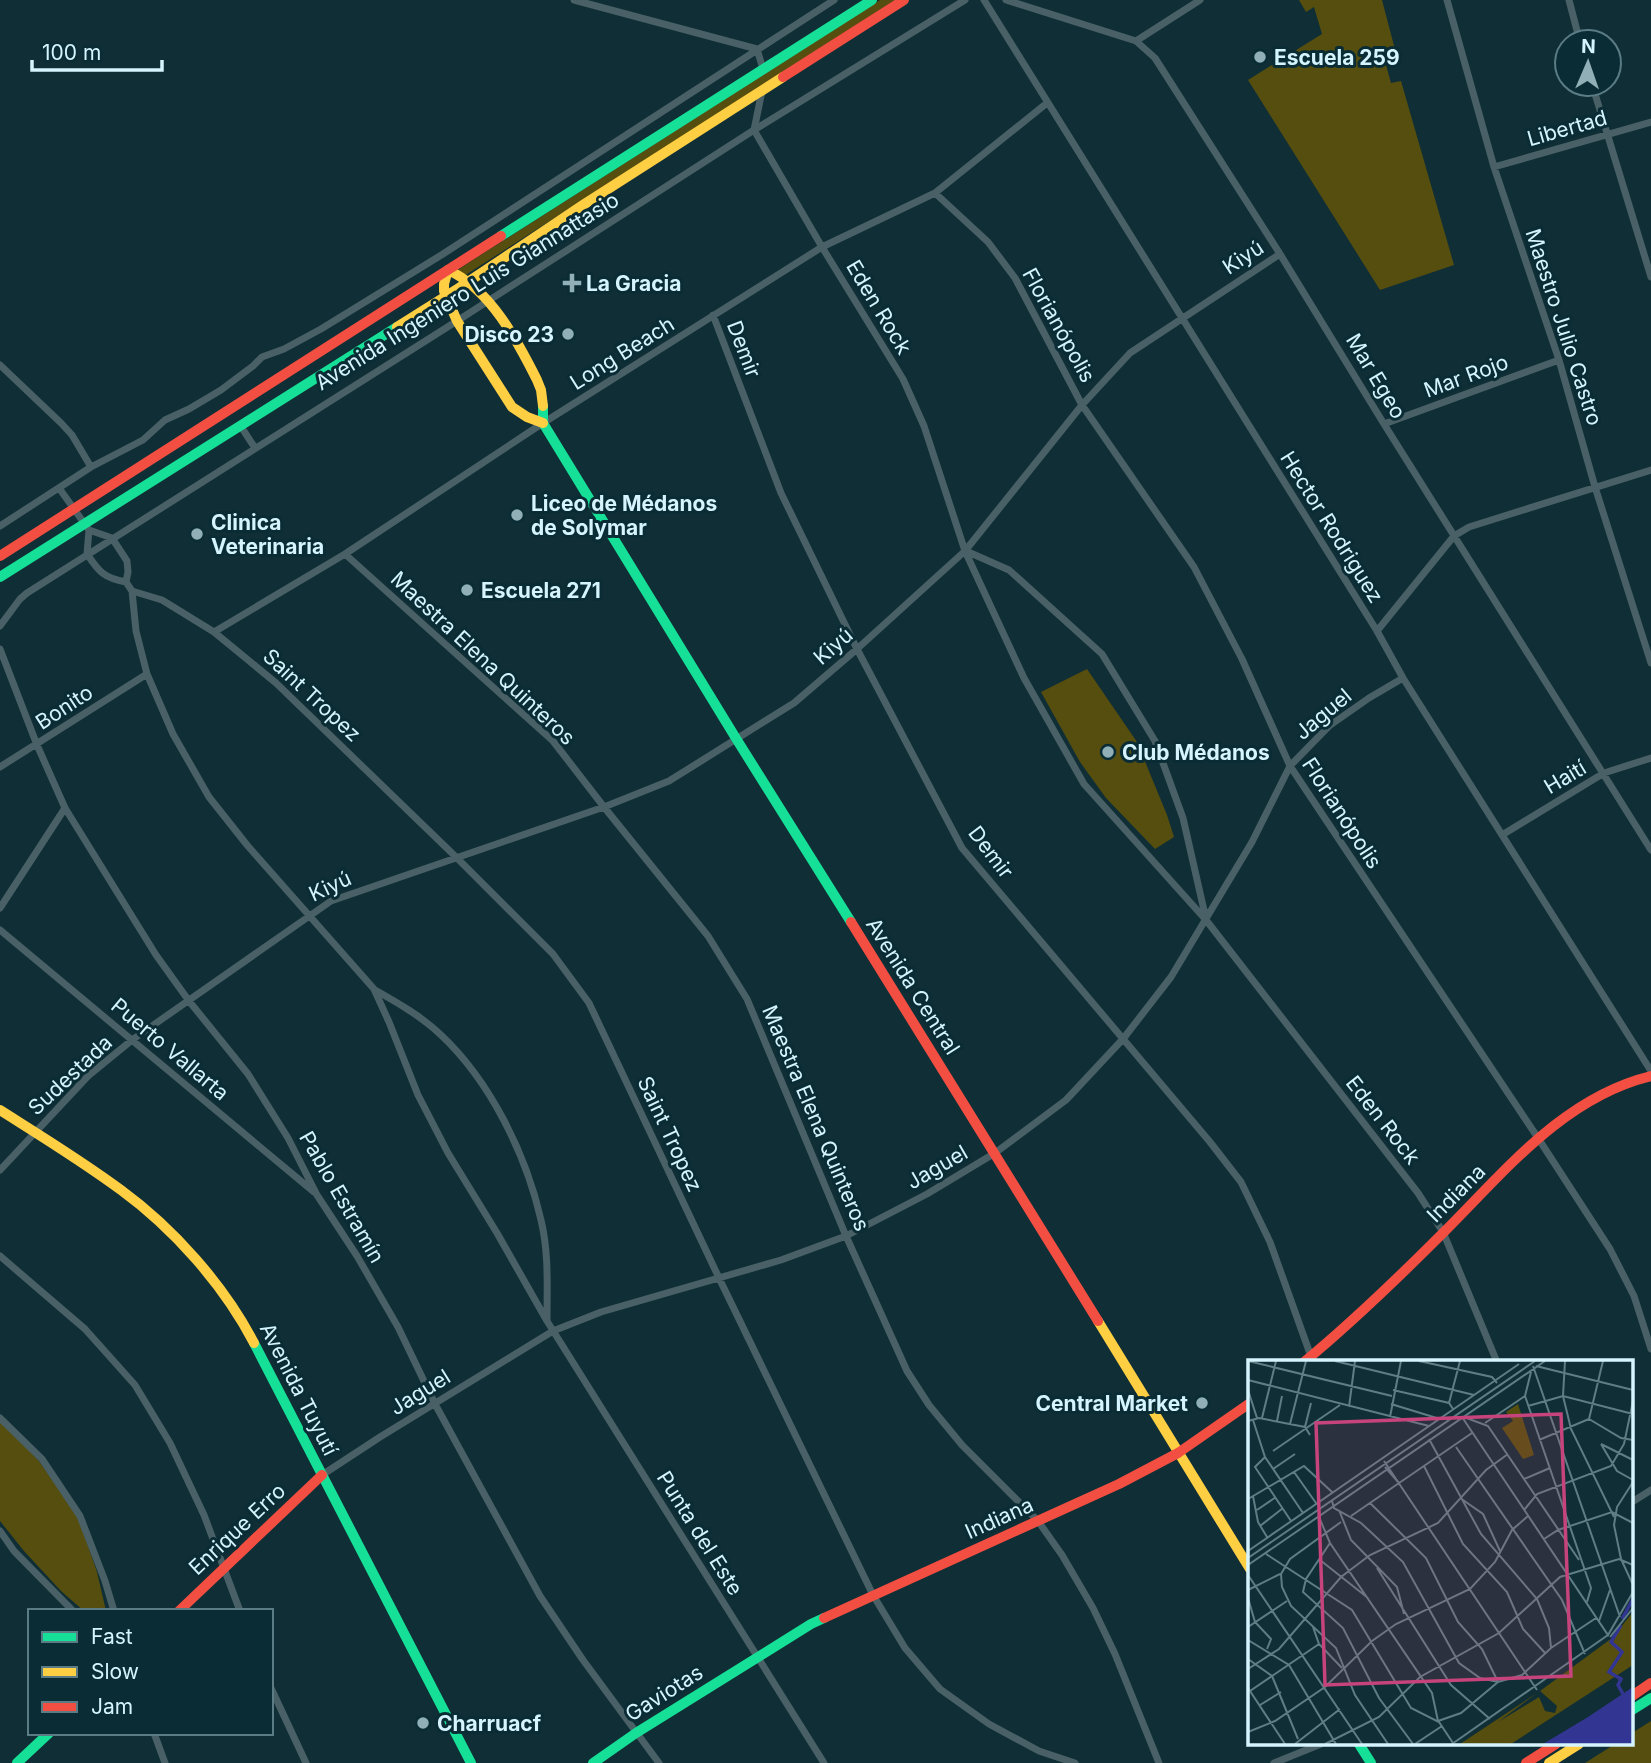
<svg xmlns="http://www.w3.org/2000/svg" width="1651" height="1763" font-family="Inter,sans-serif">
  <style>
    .green { fill: #564e0f }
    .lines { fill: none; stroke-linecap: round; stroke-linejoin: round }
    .street { stroke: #486066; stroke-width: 7 }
    .fast { stroke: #16e098; stroke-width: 10 }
    .slow { stroke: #ffcf43; stroke-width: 10 }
    .jam { stroke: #f24e42; stroke-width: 10 }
    .poi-dot { fill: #90afb7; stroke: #0a2c35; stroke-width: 2.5 }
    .labels { text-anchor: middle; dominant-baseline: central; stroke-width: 6; stroke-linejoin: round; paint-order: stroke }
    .poi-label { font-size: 21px; font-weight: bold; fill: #d5f4fd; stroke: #0a2c35; text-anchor: start }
    .street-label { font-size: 21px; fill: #d5f4fd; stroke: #0a2c35 }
    .inset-river { fill: none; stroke: #333593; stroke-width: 3.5 }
    .inset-road { fill: none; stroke: #5f7d85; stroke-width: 2 }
    .view { fill: #c6447b; fill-opacity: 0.15; stroke: #c6447b; stroke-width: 3.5 }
    .inset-edge { fill: none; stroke: #d5f4fd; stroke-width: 3.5 }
  </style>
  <rect width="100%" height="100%" fill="#102e35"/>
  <path class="green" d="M880 0H895L464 276 458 272 459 269Z
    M1299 0H1382L1398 61 1386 65 1391 83 1401 81 1454 265 1380 290 1248 80 1322 34 1314 7 1306 12Z
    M1087 669 1137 742 1167 815 1174 837 1155 849 1106 798 1080 762 1041 692Z
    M0 1419 39 1461 78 1517 97 1572 106 1611H84L61 1591 24 1551 0 1521Z
    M1651 1721V1763H1585L1615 1744H1632V1733Z"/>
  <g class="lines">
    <path class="street" d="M574 0 757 49
      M984 0 1377 631 1403 678 1651 1071
      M1006 0 1136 41 1155 58 1280 254 1384 424 1651 850
      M1447 0 1494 167 1559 360 1595 487 1651 663
      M1569 0 1580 42
      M1136 41 1200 0
      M757 49 763 69
      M1592 84 1651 277
      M762 91 754 130 822 247 903 379 924 426 965 551 1024 678 1084 784 1206 920 1418 1193 1443 1232 1497 1362
      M1494 167 1651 122
      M935 193 988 242 1015 278 1082 405 1194 567 1242 659 1290 766 1538 1138 1610 1249 1634 1296 1651 1349
      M713 315 781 493 857 649 962 848 1210 1142 1241 1182 1270 1242 1313 1362
      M0 365 61 423 72 435 91 467
      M1384 424 1559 360
      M240 425 255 448
      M59 488 89 530 112 538 127 561 128 572 126 582
      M0 526 91 467 143 440 165 420 189 409 221 390 253 366 262 357 284 349 321 329 443 254 834 0
      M89 530 87 554C99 572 104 578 126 582L132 591 136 631 147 674 173 734 209 797 247 845 374 989 389 1022 418 1095 448 1153 497 1233 547 1321 824 1763
      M966 551 1009 570 1102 654 1155 741 1183 818 1206 919
      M345 554 553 741 604 807 708 936 747 999 846 1236 907 1371 929 1405 962 1445 1038 1521 1062 1555 1093 1608 1115 1654 1159 1763
      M132 591 162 600 214 632 276 683 456 857 553 954 589 1003 719 1278 873 1595 905 1648 940 1689 989 1724 1039 1751 1075 1763
      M0 626 20 599 27 593 457 321 754 130 965 0
      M1377 631 1454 536 1469 527 1651 470
      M214 632 345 554 543 423 822 247 935 193 1047 103
      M0 649 37 745 65 808 156 955 189 1001 248 1074 288 1138 317 1195 357 1256 398 1327 435 1404 540 1596 583 1660 659 1763
      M0 767 147 674
      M1502 835 1604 773 1651 758
      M0 908 65 808
      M0 930 314 1192
      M375 990C398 1003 421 1016 441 1035 490 1081 526 1154 541 1220 549 1253 547 1287 547 1320
      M0 1170 88 1076 132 1040 331 901 604 807 669 781 794 703 857 649 965 551 1082 405 1130 353 1280 254
      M0 1256 85 1329 135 1385 170 1443 204 1515 240 1611
      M0 1418 42 1459 80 1516 105 1581 114 1611
      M322 1475 380 1437 553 1331 601 1312 781 1260 846 1236 927 1194 995 1153 1066 1100 1123 1039 1171 977 1252 842 1290 766 1329 726 1369 698 1403 678
      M1632 1502 1651 1490
      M0 1531 14 1551 73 1611
      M271 1688 306 1763
      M154 1733 165 1763
      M1274 1763 1321 1744"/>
    <path class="fast" d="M501 236 872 0
      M543 406V423L737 740 851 922
      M0 577 397 327
      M254 1343 471 1763
      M1632 1710 1651 1698
      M1359 1744 1371 1763
      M17 1763 49 1733
      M593 1763 636 1733 811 1624 824 1618"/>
    <path class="slow" d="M397 327 459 288 583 205 783 77
      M543 423 527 417 512 407 457 321 444 291V284L448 270C490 289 517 340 537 380L541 390 543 406
      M0 1110C41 1136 82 1161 121 1190 173 1228 224 1285 254 1343
      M1098 1321 1250 1569
      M1549 1763 1579 1744"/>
    <path class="jam" d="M783 77 904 0
      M0 556 501 236
      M851 922 1098 1321
      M1304 1362C1354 1321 1399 1277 1445 1231 1505 1171 1564 1097 1651 1076
      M179 1611 322 1475
      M824 1618 1119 1484 1178 1453 1250 1403
      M1632 1696 1651 1683
      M1526 1763 1556 1744"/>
  </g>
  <g class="poi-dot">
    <circle cx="1260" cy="57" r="7"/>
    <path d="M568.5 272.5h7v7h7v7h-7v7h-7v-7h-7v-7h7z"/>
    <circle cx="568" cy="334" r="7"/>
    <circle cx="517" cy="515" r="7"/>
    <circle cx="197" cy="534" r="7"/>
    <circle cx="467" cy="590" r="7"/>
    <circle cx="1108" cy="752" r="7"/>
    <circle cx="1202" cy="1403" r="7"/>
    <circle cx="423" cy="1723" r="7"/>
  </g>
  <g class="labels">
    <g class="poi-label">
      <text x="1274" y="57">Escuela 259</text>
      <text x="586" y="283">La Gracia</text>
      <text x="554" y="334" text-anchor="end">Disco 23</text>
      <text x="531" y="503">Liceo de Médanos<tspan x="531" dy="24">de Solymar</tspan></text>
      <text x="211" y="522">Clinica<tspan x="211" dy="24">Veterinaria</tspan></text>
      <text x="481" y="590">Escuela 271</text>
      <text x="1122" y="752">Club Médanos</text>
      <text x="1188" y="1403" text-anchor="end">Central Market</text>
      <text x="437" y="1723">Charruacf</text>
    </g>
    <g class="street-label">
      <text transform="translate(1567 128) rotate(-16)">Libertad</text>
      <text transform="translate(1243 257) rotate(-33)">Kiyú</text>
      <text transform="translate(467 291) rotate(-32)">Avenida Ingeniero Luis Giannattasio</text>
      <text transform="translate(879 307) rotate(59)">Eden Rock</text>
      <text transform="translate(1059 325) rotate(61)">Florianópolis</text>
      <text transform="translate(1564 327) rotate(72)">Maestro Julio Castro</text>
      <text transform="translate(744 349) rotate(69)">Demir</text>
      <text transform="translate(622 353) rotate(-32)">Long Beach</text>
      <text transform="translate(1376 376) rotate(59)">Mar Egeo</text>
      <text transform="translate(1466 376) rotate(-20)">Mar Rojo</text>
      <text transform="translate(1332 527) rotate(58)">Hector Rodriguez</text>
      <text transform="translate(833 646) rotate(-41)">Kiyú</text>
      <text transform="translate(483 658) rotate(43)">Maestra Elena Quinteros</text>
      <text transform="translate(312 695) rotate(43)">Saint Tropez</text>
      <text transform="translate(64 707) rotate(-33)">Bonito</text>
      <text transform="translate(1323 714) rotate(-40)">Jaguel</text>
      <text transform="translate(1565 777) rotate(-31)">Haití</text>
      <text transform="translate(1342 813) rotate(57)">Florianópolis</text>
      <text transform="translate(991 852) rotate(53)">Demir</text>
      <text transform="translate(330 886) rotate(-25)">Kiyú</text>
      <text transform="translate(913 986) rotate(58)">Avenida Central</text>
      <text transform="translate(170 1049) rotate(40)">Puerto Vallarta</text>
      <text transform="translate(70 1075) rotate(-43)">Sudestada</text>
      <text transform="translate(816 1118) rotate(67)">Maestra Elena Quinteros</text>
      <text transform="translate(1383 1120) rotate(52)">Eden Rock</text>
      <text transform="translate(670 1134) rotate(65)">Saint Tropez</text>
      <text transform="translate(937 1167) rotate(-30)">Jaguel</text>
      <text transform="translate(1456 1193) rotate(-45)">Indiana</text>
      <text transform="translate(342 1197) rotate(60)">Pablo Estramín</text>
      <text transform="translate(299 1389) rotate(63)">Avenida Tuyutí</text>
      <text transform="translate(420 1392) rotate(-32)">Jaguel</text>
      <text transform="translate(999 1518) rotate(-24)">Indiana</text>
      <text transform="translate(237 1529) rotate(-43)">Enrique Erro</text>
      <text transform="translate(700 1533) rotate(58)">Punta del Este</text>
      <text transform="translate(664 1693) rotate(-32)">Gaviotas</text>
    </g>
  </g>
  <g transform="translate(1248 1360)">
    <rect width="385" height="385" fill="#102e35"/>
    <path d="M270 44 286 95 275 99 254 68 265 61 258 52ZM385 252V305L263 384H212L289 333 250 362 291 337 297 351 307 353 309 346 292 331 364 278Z" fill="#564e0f"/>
    <path d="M385 327V384H295L340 357Z" fill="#333593"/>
    <path class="inset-river" d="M374 259 385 239M373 265 363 282 374 292 361 312 373 319 370 325 375 334"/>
    <path class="inset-road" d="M0 1 144 36M87 1 226 35M171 1 244 17 249 23M317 1 315 36 323 69 366 157M285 6 372 257M288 6 385 30M0 20 181 66M0 30 9 58M145 30 201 43 205 49M277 36 343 228 339 242M201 43 212 1M143 44 192 59M280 46 315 36 385 54M101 47 107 1M142 57 153 1M214 57 360 275 385 232M216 57 240 66 331 200M14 58 28 1M341 59 373 78 385 80M5 60 17 97 55 153M0 61 11 58 57 67 62 75M29 61 34 36M237 63 277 36 283 12M42 64 58 1M57 67 63 43M181 79 233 174 289 239 301 268 303 288M291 80 341 59 355 1M353 84 369 111 385 120M353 84 385 100M208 87 314 240 337 294M25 91 92 45M17 97 7 107 43 161M136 101 289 330M176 106 215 184 259 232 275 269 298 294M137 107 151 123M25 109 47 94M46 112 68 143M276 119 302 108M385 122 369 147 366 165 373 199 385 225M5 136 10 162 19 177M0 139 56 106 84 132M215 140 235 154 252 191M84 141 86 148 113 163 155 202 211 303 232 318 250 322 274 315 303 288 348 258M122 143 178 198 210 262 234 289 250 322M9 150 28 137M91 150 103 180 149 227 156 254M276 150 289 134 363 106 376 84 385 41M103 156 224 73M71 157 82 183 184 333 190 361M93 162 42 199 33 214 34 227 43 246 88 288 107 335 140 384M12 166 35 148M296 179 310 170 364 152 385 163M82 183 58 219 55 232 95 268 131 338 165 384M0 191 271 4M18 194 104 250 163 348 191 362 205 383M0 198 287 1M72 200 120 238M0 205 297 1M129 208 203 325 242 359M0 215 114 384M0 230 32 214M0 238 7 262 23 279 19 289M351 261 362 230M0 267 39 241M65 267 71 284 94 308M362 277 385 248M0 280 41 305 88 384M0 299 24 316 50 379M0 309 31 289 93 217 122 195 190 163 238 110 260 94M0 328 37 384M2 331 71 284M12 345 33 332M190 361 213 353 250 322M0 372 27 361 77 327 124 281 148 264 222 229 247 202 264 170 280 156M47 384 92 349M77 384 131 357 172 317 251 273 312 217 371 199 385 205M167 384 194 366M204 384 360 275"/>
    <path class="view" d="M313 54 323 316 77 325 68 63Z"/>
    <rect width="385" height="385" class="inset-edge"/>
  </g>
  <rect x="28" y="1609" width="245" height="126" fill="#0a2c35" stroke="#5b7c85" stroke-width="2"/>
  <rect x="42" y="1632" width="35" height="10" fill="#16e098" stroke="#5b7c85" stroke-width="2"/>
  <text x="91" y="1644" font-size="21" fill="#d5f4fd">Fast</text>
  <rect x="42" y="1667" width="35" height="10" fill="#ffcf43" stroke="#5b7c85" stroke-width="2"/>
  <text x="91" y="1679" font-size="21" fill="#d5f4fd">Slow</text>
  <rect x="42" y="1702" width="35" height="10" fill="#f24e42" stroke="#5b7c85" stroke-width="2"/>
  <text x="91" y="1714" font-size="21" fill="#d5f4fd">Jam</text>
  <g transform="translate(1588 63) rotate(2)"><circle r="33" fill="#0a2c35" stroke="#5b7c85" stroke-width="2"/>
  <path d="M0-5L12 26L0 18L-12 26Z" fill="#90afb7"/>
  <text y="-10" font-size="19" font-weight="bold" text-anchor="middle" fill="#d5f4fd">N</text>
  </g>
  <path d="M32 60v10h130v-10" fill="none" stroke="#d5f4fd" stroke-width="3.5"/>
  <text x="42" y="60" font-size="21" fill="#d5f4fd" stroke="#0a2c35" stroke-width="5" paint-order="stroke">100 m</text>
</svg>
